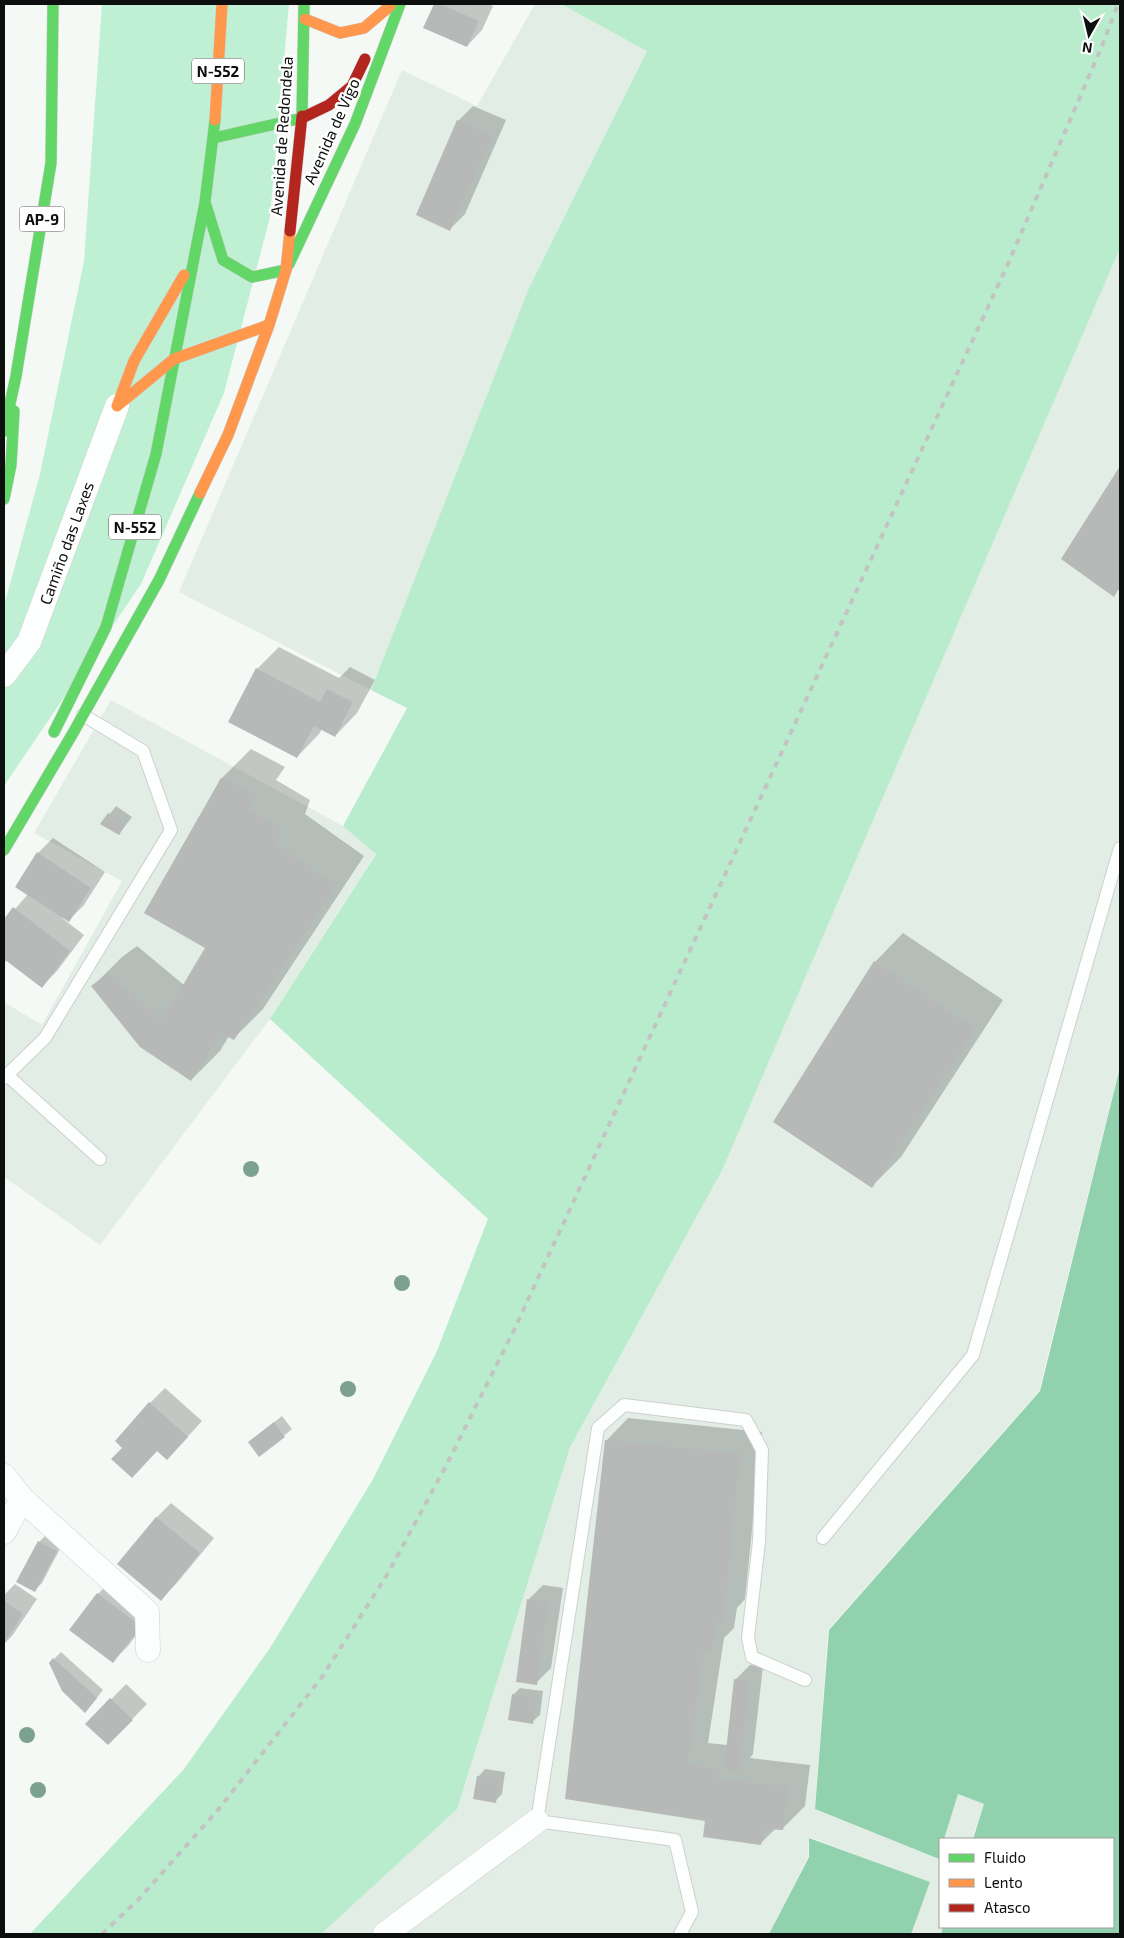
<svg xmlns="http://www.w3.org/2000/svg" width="1124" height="1938" font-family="'Exo 2',sans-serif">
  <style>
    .built { fill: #e2ede5 }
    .green { fill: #bff0d3 }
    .forest { fill: #b9ebcd }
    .water { fill: #92d1ad }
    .shadow { fill: #0003 }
    .building { fill: #b6b9b7 }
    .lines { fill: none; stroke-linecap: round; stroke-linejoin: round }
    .lane-casing { stroke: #ccd0ce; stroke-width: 14 }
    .street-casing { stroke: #ccd0ce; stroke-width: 25 }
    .fast-casing { stroke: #ccd0ce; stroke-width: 12 }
    .slow-casing { stroke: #ccd0ce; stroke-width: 12 }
    .jam-casing { stroke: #ccd0ce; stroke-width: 12 }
    .lane { stroke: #fdfefe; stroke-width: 12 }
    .street { stroke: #fdfefe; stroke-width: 24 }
    .fast { stroke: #63d668; stroke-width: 11 }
    .slow { stroke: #ff974d; stroke-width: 11 }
    .jam { stroke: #b3261e; stroke-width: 11 }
    .rail { stroke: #c3c3c3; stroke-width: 4; stroke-dasharray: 6 6; stroke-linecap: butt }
    .tree { fill: #7ca28f }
    .labels { text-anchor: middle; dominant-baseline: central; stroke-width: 5; stroke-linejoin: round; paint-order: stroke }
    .shield { fill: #fff; stroke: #555756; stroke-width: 1 }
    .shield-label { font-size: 15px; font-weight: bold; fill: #0c0f0d }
    .street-label { font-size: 16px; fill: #0c0f0d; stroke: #fff }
  </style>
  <rect width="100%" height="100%" fill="#f4f9f6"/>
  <path class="built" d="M535 4H561L647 50 529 288 371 690 179 592 402 70 477 106Z
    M1120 247V1065L1039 1391 828 1630 815 1809 938 1859 940 1852V1927H943L940 1934H910L929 1882 809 1837 808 1857 769 1934H321L569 1447 999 527Z
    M111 700 343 826 376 853 270 1019 100 1245 4 1177V1002L42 1025 122 881 34 833Z
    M958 1794 984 1804 972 1839H944Z"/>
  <path class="green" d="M102 4H289L270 217 224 393 141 584 4 786V606L40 474 84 261Z"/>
  <path class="forest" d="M561 4H1120V248L722 1170 570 1447 457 1809 321 1934H30L184 1769 270 1648 372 1481 437 1351 488 1219 270 1019 376 854 343 826 407 708 371 690 529 288 647 51Z"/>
  <path class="water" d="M1120 1067V1934H941L943 1927H1113V1839H973L984 1804 958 1794 944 1839H940L939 1859 815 1809 829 1630 1040 1391Z
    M809 1838 930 1882 911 1934H769L809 1857Z"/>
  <path class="shadow" d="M435 4H488L493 6 482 30 467 46 425 27Z
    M473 106 506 120 465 214 450 229 458 121Z
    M1120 468V588L1114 595 1063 559Z
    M279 647 339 678 350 667 375 680 357 713 335 736 322 729 319 734 297 757 257 669Z
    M251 749 285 767 276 780 310 800 305 814 364 856 263 1009 234 1038 229 1036 220 1051 191 1080 93 986 122 957 137 946 184 985 207 948 145 913 222 778Z
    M116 806 132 817 119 834 102 824Z
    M53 838 105 872 84 905 69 920 63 917 62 918 84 935 57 971 42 986 7 960 4 964V922L28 894 38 853Z
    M903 933 1003 1000 901 1157 872 1186 875 962Z
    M165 1388 202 1421 182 1443 158 1450 132 1477 123 1448 150 1403Z
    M282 1416 292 1429 259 1456 249 1442Z
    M628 1418 762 1432 745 1599 737 1608 734 1628 724 1638 708 1743 727 1745 735 1680 750 1665 763 1666 753 1754 750 1758 810 1765 805 1806 782 1829 776 1828 760 1844 707 1820 566 1798 606 1441Z
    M171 1503 214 1538 176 1584 161 1599 156 1518Z
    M47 1534 63 1543 42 1583 35 1590 39 1542Z
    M113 1579 155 1610 128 1646 113 1661 71 1630 98 1594Z
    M15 1584 37 1599 12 1636 4 1644V1595Z
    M543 1585 563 1588 551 1668 536 1683 528 1600Z
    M61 1652 103 1690 92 1704 54 1659Z
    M126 1684 147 1704 108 1744 87 1724Z
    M520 1688 543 1691 540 1715 532 1722 513 1695Z
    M485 1769 505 1772 502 1794 495 1801 478 1777Z"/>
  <path class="building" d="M434 4H439L479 21 467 47 423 28Z
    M457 120 492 135 450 231 416 215Z
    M1120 466V586L1114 597 1061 559Z
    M256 668 320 702 327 689 353 702 335 737 314 726 297 758 228 722Z
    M221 778 257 796 248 809 282 829 276 844 336 886 234 1040 221 1033 191 1081 140 1047 91 986 107 974 162 1020 205 948 144 913Z
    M108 813 126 824 119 835 100 824Z
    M37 852 91 888 69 922 15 887Z
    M13 907 70 951 42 988 4 959V919Z
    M874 961 975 1029 872 1188 773 1122Z
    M149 1402 188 1437 167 1460 157 1451 132 1478 111 1459 122 1448 115 1441Z
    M274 1422 285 1437 259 1457 248 1442Z
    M605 1440 740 1454 723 1623 716 1622 712 1651 704 1650 687 1765 719 1768 717 1779 788 1787 783 1830 764 1829 761 1845 703 1837 705 1821 565 1799Z
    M156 1517 200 1553 161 1601 117 1564Z
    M38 1541 57 1551 35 1592 16 1582Z
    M97 1593 141 1626 113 1663 69 1630Z
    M527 1599 548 1602 537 1685 516 1682Z
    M4 1601 23 1614 4 1643Z
    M53 1658 97 1698 85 1713 62 1691 49 1663Z
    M734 1679 749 1681 739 1771 724 1769Z
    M512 1694 536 1698 533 1724 508 1720Z
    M110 1698 133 1720 108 1745 85 1724Z
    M477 1776 499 1779 496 1803 473 1799Z"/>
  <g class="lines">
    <g class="lane-casing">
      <path id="lane" d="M7 1075 100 1159
        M4 1078 45 1038 171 830 143 751 83 715
        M823 1538 973 1355 1120 848
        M680 1934 692 1912 675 1840 537 1821 598 1428 624 1405 746 1420 762 1450 759 1541 748 1638 752 1657 805 1680"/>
    </g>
    <g class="street-casing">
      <path id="street" d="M4 675 29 642 117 406
        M4 1476 22 1499 147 1612 148 1650
        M4 1532 22 1499
        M385 1934 537 1821"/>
    </g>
    <g class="fast-casing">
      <path id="fast" d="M302 116 304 4
        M214 138 302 118
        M206 205 223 260 252 277 286 270
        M289 264 355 124 400 4
        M4 431 16 376 51 163 53 4
        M4 499 11 465 14 411
        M54 732 106 627 156 454 205 202 215 120
        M4 850 73 733 159 580 200 493"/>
    </g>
    <g class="slow-casing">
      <path id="slow" d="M305 19 340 33 364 28 390 6
        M215 120 222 4
        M117 406 174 359 269 325
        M117 406 134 361 184 275
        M200 493 228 435 269 325 286 270 290 231"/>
    </g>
    <g class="jam-casing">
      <path id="jam" d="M302 118 329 105 352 86 365 59
        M290 231 302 116"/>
    </g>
    <use href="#lane" class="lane"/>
    <use href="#street" class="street"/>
    <use href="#fast" class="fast"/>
    <use href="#slow" class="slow"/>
    <use href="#jam" class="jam"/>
    <path class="rail" d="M102 1934 138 1900 218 1810 322 1677 387 1575 446 1466 514 1330 1007 266 1102 46 1118 4"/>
  </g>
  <g class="tree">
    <circle cx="251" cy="1169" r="8"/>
    <circle cx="402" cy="1283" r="8"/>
    <circle cx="348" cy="1389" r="8"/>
    <circle cx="27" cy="1735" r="8"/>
    <circle cx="38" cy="1790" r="8"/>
  </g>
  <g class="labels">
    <g class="shield">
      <rect x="192" y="58.5" width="52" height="25" rx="4"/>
      <rect x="19.5" y="206.5" width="45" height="25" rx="4"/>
      <rect x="109" y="514.5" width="52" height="25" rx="4"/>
    </g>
    <g class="shield-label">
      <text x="218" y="71">N-552</text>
      <text x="42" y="219">AP-9</text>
      <text x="135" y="527">N-552</text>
    </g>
    <g class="street-label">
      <text transform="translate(331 131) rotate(-66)">Avenida de Vigo</text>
      <text transform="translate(281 136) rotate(-86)">Avenida de Redondela</text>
      <text transform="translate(66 543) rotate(-70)">Camiño das Laxes</text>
    </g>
  </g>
  <rect width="1124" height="1938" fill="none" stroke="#0c0f0d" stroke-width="10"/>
  <rect x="939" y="1838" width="175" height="90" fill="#ffffff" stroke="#9e9f9e"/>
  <rect x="949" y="1854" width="25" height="8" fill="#63d668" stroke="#9e9f9e"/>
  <text x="984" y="1863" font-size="15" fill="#0c0f0d">Fluido</text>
  <rect x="949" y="1879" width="25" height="8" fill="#ff974d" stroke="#9e9f9e"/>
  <text x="984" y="1888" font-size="15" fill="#0c0f0d">Lento</text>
  <rect x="949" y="1904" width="25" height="8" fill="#b3261e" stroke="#9e9f9e"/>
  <text x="984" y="1913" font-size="15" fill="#0c0f0d">Atasco</text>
  <g transform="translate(1089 35) rotate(188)" stroke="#ffffff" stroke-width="4" paint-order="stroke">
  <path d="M0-4L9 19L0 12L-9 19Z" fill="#0c0f0d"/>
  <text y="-8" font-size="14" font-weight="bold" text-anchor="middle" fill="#0c0f0d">N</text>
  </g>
</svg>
